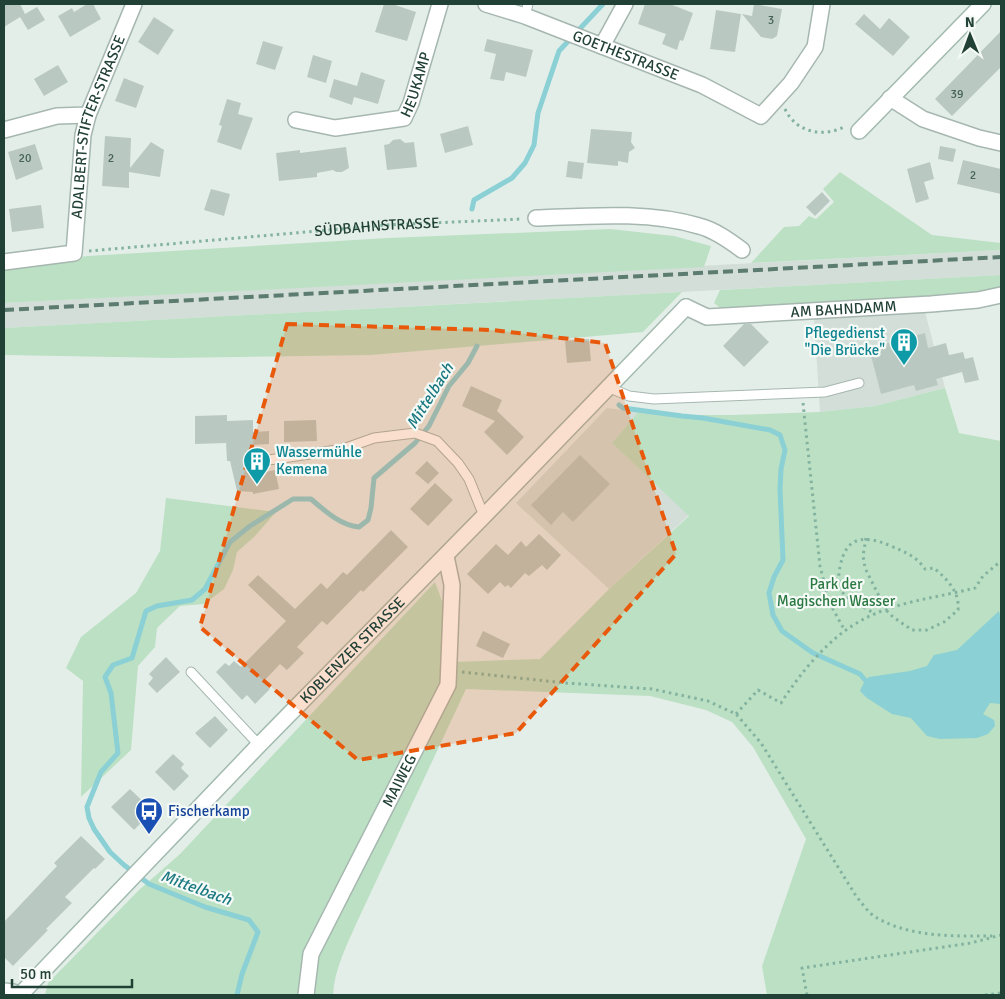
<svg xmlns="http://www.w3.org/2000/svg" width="1005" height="999" font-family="Signika,sans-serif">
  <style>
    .built { fill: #d2ded7 }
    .green { fill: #bce0c3 }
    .water { fill: #8ad0d5 }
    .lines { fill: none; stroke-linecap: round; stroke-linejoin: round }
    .stream { stroke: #8ad0d5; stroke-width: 5 }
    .building { fill: #b9c9c1 }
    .lane-casing { stroke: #a6b7b0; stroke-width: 11 }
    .street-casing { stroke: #a6b7b0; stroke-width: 18 }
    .secondary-casing { stroke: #a2bab0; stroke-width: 18 }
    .path { stroke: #83b3a0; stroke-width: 3; stroke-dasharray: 2.5 4; stroke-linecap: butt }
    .lane { stroke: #fff; stroke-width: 9 }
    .street { stroke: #fff; stroke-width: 15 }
    .secondary { stroke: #fff; stroke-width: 15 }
    .rail { stroke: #5d7c71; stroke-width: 4; stroke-dasharray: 10 5; stroke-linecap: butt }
    .marked { fill: #e8590c; fill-opacity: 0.2; stroke: #e8590c; stroke-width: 4; stroke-dasharray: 10 6; stroke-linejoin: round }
    .labels { text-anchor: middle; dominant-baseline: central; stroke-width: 4.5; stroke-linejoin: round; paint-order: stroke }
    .number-label { font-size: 12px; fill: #486359 }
    .street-label { font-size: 15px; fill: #224136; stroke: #f5faf7 }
    .culture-label { font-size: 15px; fill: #0d838f; stroke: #f5faf7; text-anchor: end }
    .park-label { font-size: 15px; fill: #2b7942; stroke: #f5faf7 }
    .transit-label { font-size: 15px; fill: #164399; stroke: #f5faf7; text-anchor: start }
    .water-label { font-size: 16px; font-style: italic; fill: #197880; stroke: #f5faf7 }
  </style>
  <rect width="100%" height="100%" fill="#e4eee9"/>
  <path class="built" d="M1001 250V275L4 328V303Z
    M925 312 945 388 875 406 820 412 814 317Z
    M607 408 638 412 612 443 689 515 609 589 516 503Z"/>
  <path class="green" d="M840 172 932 235 1001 243V250L751 263 784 227 799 226 809 216 816 219 834 202 823 189Z
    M610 229 674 236 711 246 704 267 4 303V266L88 256 388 238Z
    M1001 275V291L978 295 725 312 714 303 720 290Z
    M682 292 643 332 371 355 170 358 4 355V328Z
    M945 388 959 433 1001 441V995H767L762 966 806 839 753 747 732 722 706 710 650 696 466 689 357 922C347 945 334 970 333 995H45L48 983 139 890 180 854 435 582 452 628 453 662 540 659 609 589 689 516 612 443 638 412 683 415H731L820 412 875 406Z
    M166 498 276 512 254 537 237 552 233 570 224 589 204 604 180 606 157 628 155 647 138 666 131 750 81 797 83 681 66 668 81 637 136 593 160 551Z"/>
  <path class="water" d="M999 611 1001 621V704L990 703 983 714 994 720 995 726 988 734 977 738 940 739 927 736 911 718 892 714 867 698 860 691 865 680 869 677 910 671 927 666 934 655 957 650Z"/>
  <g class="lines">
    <path class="stream" d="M472 209 474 200 512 178 525 163 534 145 538 113 559 51 603 4
      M619 405 623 408 682 416 703 418 770 430 780 435 785 450 781 469 780 489 783 560 774 577 769 593 773 615 782 631 813 653 860 674 865 680
      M237 995 242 974 258 932 249 920 205 907 149 884 124 865 110 852 94 829 89 818 87 807 101 772 118 753 111 693 105 677 113 665 132 658 146 611 157 606 192 600 205 589 230 542 250 526 293 499H311C325 511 340 525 359 527L368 520 371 508 374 478 415 443 429 426 449 386 468 363 477 346"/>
  </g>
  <path class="building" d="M4 4H20L25 14 4 27Z
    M87 4H93L101 19 70 37 58 16 72 8 74 12Z
    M384 4H392L416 12 407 41 375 32Z
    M645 4H670L693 13 683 41 680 40 677 50 662 44 666 34 638 24Z
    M754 4 782 9 777 36 772 39 761 37 742 14 752 16Z
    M37 7 45 20 28 30 20 17Z
    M716 10 741 14 735 52 710 49Z
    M864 14 880 29 889 18 910 37 893 56 855 24Z
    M154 17 174 30 158 55 138 42Z
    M1001 31V67L952 116 935 99Z
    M487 39 533 50 526 77 506 72 504 81 490 79 496 54 484 51Z
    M263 41 283 47 275 70 256 64Z
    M313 55 332 61 326 83 307 77Z
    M58 65 68 82 44 96 34 79Z
    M361 72 385 80 378 104 354 97 352 105 329 97 334 79 357 86Z
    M124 78 144 86 136 108 115 101Z
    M227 99 241 103 238 114 253 118 241 150 217 142 222 126 219 125Z
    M468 126 473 145 445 153 440 134Z
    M591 129 632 132 631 142 635 148 629 152 628 163 618 161V166L587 163Z
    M105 136 131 138 130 168 151 142 164 150 160 177 129 172V188L102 186Z
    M400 139 405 143 414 142 417 167 387 170 384 145 389 144 393 140Z
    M35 144 43 169 16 180 8 152Z
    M940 146 956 149 953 162 938 159Z
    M346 147 349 168 342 172H336L333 170 317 173V177L279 181 276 153 300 150V153Z
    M963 160 1001 169V194L957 184Z
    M568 161 584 163 582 179 566 177Z
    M930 162 934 179 924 182 929 199 916 203 907 169Z
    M211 189 230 194 224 216 204 210Z
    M822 192 830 201 815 216 806 207Z
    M41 205 44 228 12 232 9 209Z
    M744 324H751L769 342 744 367 723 346Z
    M925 333 928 348 946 343 949 355 963 352 965 359 973 357 979 380 965 383 962 372 936 379 938 385 916 391 914 385 881 394 869 348Z
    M589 339 591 361 567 363 565 341Z
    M471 386 502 400 497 411 524 437 507 455 484 432 495 421 462 406Z
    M227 415V421L253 420V432L269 431V444L254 445 255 474 275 470 279 489 253 494V492L237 491 230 461H227L226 443 195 444V416Z
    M316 420 317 441 284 442V421Z
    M580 455 610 484 573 522 563 512 551 525 531 505Z
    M427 461 439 473 428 484 415 473Z
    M435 483 453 500 428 526 410 509Z
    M391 530 408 547 363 592 361 590 327 625 322 621 297 647 304 653 287 670 280 664 263 682 270 689 255 704 247 695 242 700 216 672 225 663 229 666 234 661 241 667 286 621 248 585 258 575 295 609 321 583 327 589 343 572 347 575Z
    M539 534 561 555 547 570 542 565 529 576 525 573 511 588 508 585 505 587 500 582 488 594 467 574 496 544 508 555 521 541 526 547Z
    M483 631 510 644 503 658 476 646Z
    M166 657 180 672 157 693 148 684 153 678 149 674Z
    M215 716 228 730 210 748 195 733Z
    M173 754 184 764 181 768 189 776 174 791 155 772Z
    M130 789 153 811 134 830 111 807Z
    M81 836 105 859 95 869 94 868 65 897 72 903 46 929 48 930 13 966 4 957V922L57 866 54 863Z"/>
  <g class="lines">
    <g class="lane-casing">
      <path id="lane" d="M525 16 528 4
        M610 388 629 396 654 399 825 392 859 383
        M262 461 343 449 374 438 415 433 437 441 458 463 469 479 484 516
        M191 672 259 745"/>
    </g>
    <g class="street-casing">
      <g id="street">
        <path id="s2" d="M486 4 525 16 702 85 761 116 791 83 815 47 822 4"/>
        <path d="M602 46 625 4"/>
        <path d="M890 98 923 119 979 138 1001 143"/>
        <path id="s3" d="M296 120 335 128 404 118 411 103 440 4"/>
        <path d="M4 130 57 116 88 115"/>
        <path d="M536 218C588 216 648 211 699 226 715 230 730 241 742 250"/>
        <path id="s4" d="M4 262 74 253 83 135 88 115 134 4"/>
        <path id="s5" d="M686 307 707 317 931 304 978 300 1001 295"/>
        <path id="s6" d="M306 995 311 954 448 685 452 585 446 556"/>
      </g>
    </g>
    <g class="secondary-casing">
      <g id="secondary">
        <path d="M859 131 983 4"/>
        <path d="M4 991 13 992 17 995"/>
        <path id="s7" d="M20 995 259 745 484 516 686 307"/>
      </g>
    </g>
    <g class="path">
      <path d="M785 109C796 133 824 138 846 126"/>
      <path id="s1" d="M89 251 386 225 522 219"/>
      <path d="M803 403 820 566 829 602 845 631"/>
      <path d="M866 538 863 556 865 568 886 610 893 617 912 630H927L944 622 958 610C960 592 947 579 934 568L925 569C916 556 905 552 891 546 865 535 846 535 840 567 838 576 838 585 843 593 848 599 867 609 875 614"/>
      <path d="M462 672 566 683 652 689 708 701 736 714 761 743 856 896C862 903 869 914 877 918 912 938 956 936 995 936"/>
      <path d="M736 714 758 690 781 703C801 672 830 636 864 619 895 602 940 597 975 588L983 576 1001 561"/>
      <path d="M807 995 802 968 971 943 1001 935"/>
      <path d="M985 995 1001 993"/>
    </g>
    <use href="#lane" class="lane"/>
    <use href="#street" class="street"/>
    <use href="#secondary" class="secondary"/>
    <path class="rail" d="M4 310 1001 257"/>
  </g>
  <path class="marked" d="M287 324 492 330 605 343 676 554 516 733 358 760 200 627Z"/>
  <defs>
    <g id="building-pin" transform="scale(1.4375)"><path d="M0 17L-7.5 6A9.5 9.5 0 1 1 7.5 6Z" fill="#0f9aa8" stroke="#f5faf7"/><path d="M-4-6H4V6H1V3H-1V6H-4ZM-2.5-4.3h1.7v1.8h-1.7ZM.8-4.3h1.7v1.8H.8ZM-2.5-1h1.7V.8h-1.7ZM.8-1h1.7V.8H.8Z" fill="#fff"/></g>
    <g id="bus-pin" transform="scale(1.4375)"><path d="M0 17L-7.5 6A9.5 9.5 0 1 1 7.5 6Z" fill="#1a4fb4" stroke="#f5faf7"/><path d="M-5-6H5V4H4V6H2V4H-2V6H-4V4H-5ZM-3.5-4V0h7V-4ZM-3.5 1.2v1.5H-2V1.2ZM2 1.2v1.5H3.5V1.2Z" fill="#fff"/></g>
  </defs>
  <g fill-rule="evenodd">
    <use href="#building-pin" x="904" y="342"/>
    <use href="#building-pin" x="257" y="461"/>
    <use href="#bus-pin" x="149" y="811"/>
  </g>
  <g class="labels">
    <g class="number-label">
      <text x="771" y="20">3</text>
      <text x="957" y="94">39</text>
      <text x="25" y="158">20</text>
      <text x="111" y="158">2</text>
      <text x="973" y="175">2</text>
    </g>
    <g class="street-label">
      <text stroke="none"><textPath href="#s2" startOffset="149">GOETHESTRASSE</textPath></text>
      <text stroke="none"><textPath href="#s3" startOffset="145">HEUKAMP</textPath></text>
      <text stroke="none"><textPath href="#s4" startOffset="200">ADALBERT-STIFTER-STRASSE</textPath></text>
      <text stroke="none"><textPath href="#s1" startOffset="289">SÜDBAHNSTRASSE</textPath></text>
      <text stroke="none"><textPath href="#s5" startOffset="160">AM BAHNDAMM</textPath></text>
      <text stroke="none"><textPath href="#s7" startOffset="479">KOBLENZER STRASSE</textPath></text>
      <text stroke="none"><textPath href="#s6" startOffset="236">MAIWEG</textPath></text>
    </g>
    <g class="culture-label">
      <text x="885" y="333">Pflegedienst<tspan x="885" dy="17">"Die Brücke"</tspan></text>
      <text x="276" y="452" text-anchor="start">Wassermühle<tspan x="276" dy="17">Kemena</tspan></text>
    </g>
    <g class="park-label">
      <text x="836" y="584">Park der<tspan x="836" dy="17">Magischen Wasser</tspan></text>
    </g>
    <g class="transit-label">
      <text x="168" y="811">Fischerkamp</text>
    </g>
    <g class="water-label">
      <text transform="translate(430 396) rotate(-58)">Mittelbach</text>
      <text transform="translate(196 888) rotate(20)">Mittelbach</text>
    </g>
  </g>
  <rect width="1005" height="999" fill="none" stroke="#224136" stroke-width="10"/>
  <g transform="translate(970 35) rotate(359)" stroke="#f5faf7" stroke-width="4" paint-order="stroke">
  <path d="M0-4L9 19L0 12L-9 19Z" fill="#224136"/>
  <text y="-8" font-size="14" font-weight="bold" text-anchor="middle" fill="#224136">N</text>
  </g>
  <path d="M12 979v8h120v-8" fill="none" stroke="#224136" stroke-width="2.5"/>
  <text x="20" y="979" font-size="15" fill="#224136" stroke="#f5faf7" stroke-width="4" paint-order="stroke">50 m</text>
</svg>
